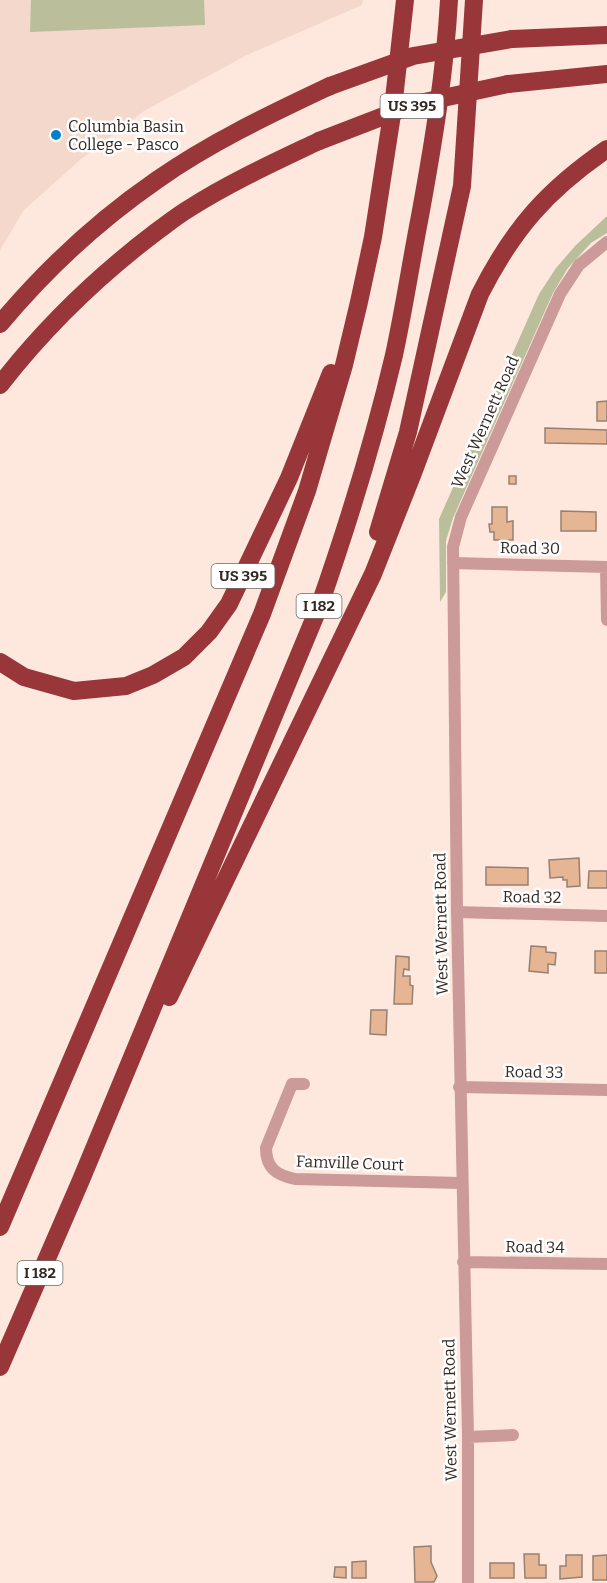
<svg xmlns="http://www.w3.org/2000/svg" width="607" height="1583" font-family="Bitter,serif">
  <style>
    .built { fill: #f3d8cb }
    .green { fill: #bbbe9b }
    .building { fill: #e6b694; stroke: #968071; stroke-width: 1.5 }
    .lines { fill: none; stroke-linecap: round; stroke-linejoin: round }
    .street { stroke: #cc9a98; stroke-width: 12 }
    .highway { stroke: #983639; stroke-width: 18 }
    .highway-bridge { stroke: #983639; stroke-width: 18 }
    .poi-dot { fill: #0181c9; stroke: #fff; stroke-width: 2 }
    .labels { text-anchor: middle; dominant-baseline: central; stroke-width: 5; stroke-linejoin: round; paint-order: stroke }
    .shield { fill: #fff; stroke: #706966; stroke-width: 1.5 }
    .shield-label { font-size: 15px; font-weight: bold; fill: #332924 }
    .poi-label { font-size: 16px; fill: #332924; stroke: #fff; text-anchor: start }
    .street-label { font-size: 16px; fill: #332924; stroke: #fff }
  </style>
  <rect width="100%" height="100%" fill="#fee8dd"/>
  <path class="built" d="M0 0H363L362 5 247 55 144 111 80 160 24 210 0 250Z"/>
  <path class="green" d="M31 0H204L205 25 30 32Z
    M607 216V233L591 243 568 268 553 293 453 518 446 541V592L440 602 439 519 539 294 556 268 575 246Z"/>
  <path class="building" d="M607 401V421H597V402Z
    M545 428 607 430V444L545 443Z
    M509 476H516V484H509Z
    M492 507H507V522L513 521V540H494V532H490L489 524H492Z
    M561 511 596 512V531H561Z
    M579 858 580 886 567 887V880H563V877L550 878 549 860Z
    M486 867 528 868V885H486Z
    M589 871H607V888H588Z
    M531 946 546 947V952L556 953 555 965 548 964V973L529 971Z
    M595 951H607V973H595Z
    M396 956 409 957V970L404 969 403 976H410V985L413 986 412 1004H394Z
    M371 1010H387L386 1035 370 1034Z
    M431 1546V1562L437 1576 434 1582H415L414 1547Z
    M524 1554H539V1565H546V1578H525Z
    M566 1555H582V1577L560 1579V1566H566Z
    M607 1555V1580H593V1556Z
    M366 1561V1578H352V1562Z
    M490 1563H514V1578H490Z
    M335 1567H346V1578L334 1577Z"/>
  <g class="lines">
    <path class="street" d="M453 563 607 567
      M606 567 607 620
      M457 912 607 916
      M304 1084H292L266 1148C266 1168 276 1175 295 1179L461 1183
      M459 1087 607 1090
      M463 1262 607 1264
      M468 1437 513 1435
      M468 1583V1437L457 912 453 547 461 517 560 294 579 265 607 242"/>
    <path class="highway" d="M512 39 607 35
      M508 84 607 74
      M0 324C46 269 99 220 157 180 211 142 271 114 330 86
      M0 385C45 327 98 276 156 232 167 224 178 215 190 208 231 182 275 162 319 141
      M378 532 408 432 462 186 474 0
      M0 662 24 677 74 691 126 686 153 675 184 657 209 632 229 604 289 478 331 373
      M169 997 373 574 413 473 480 294C513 229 547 190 607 149
      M0 1227 262 614 307 491 344 365 359 302 373 237 393 108 405 0
      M0 1367 81 1180 319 607C348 524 374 440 394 355 404 309 411 262 420 216 433 145 445 73 449 0"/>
    <path class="highway-bridge" d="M330 86 413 56 512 39
      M319 141 415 104 508 84"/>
  </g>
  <circle class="poi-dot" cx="56" cy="135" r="6"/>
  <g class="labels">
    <g class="shield">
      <rect x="380.5" y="94" width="63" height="24" rx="4.5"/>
      <rect x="211.5" y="564" width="63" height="24" rx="4.5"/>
      <rect x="296.5" y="594" width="45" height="24" rx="4.5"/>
      <rect x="17.5" y="1261" width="45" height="24" rx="4.5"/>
    </g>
    <g class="shield-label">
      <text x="412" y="106">US 395</text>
      <text x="243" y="576">US 395</text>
      <text x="319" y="606">I 182</text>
      <text x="40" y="1273">I 182</text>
    </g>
    <g class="poi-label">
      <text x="68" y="126">Columbia Basin<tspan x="68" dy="18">College - Pasco</tspan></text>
    </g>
    <g class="street-label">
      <text transform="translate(485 422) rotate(-66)">West Wernett Road</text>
      <text transform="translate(530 548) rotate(1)">Road 30</text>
      <text transform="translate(532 897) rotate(1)">Road 32</text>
      <text transform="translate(441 924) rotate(-91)">West Wernett Road</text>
      <text transform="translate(534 1072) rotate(1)">Road 33</text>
      <text transform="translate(350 1163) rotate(2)">Famville Court</text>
      <text transform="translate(535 1247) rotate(1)">Road 34</text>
      <text transform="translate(450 1410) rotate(-91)">West Wernett Road</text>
    </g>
  </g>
</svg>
